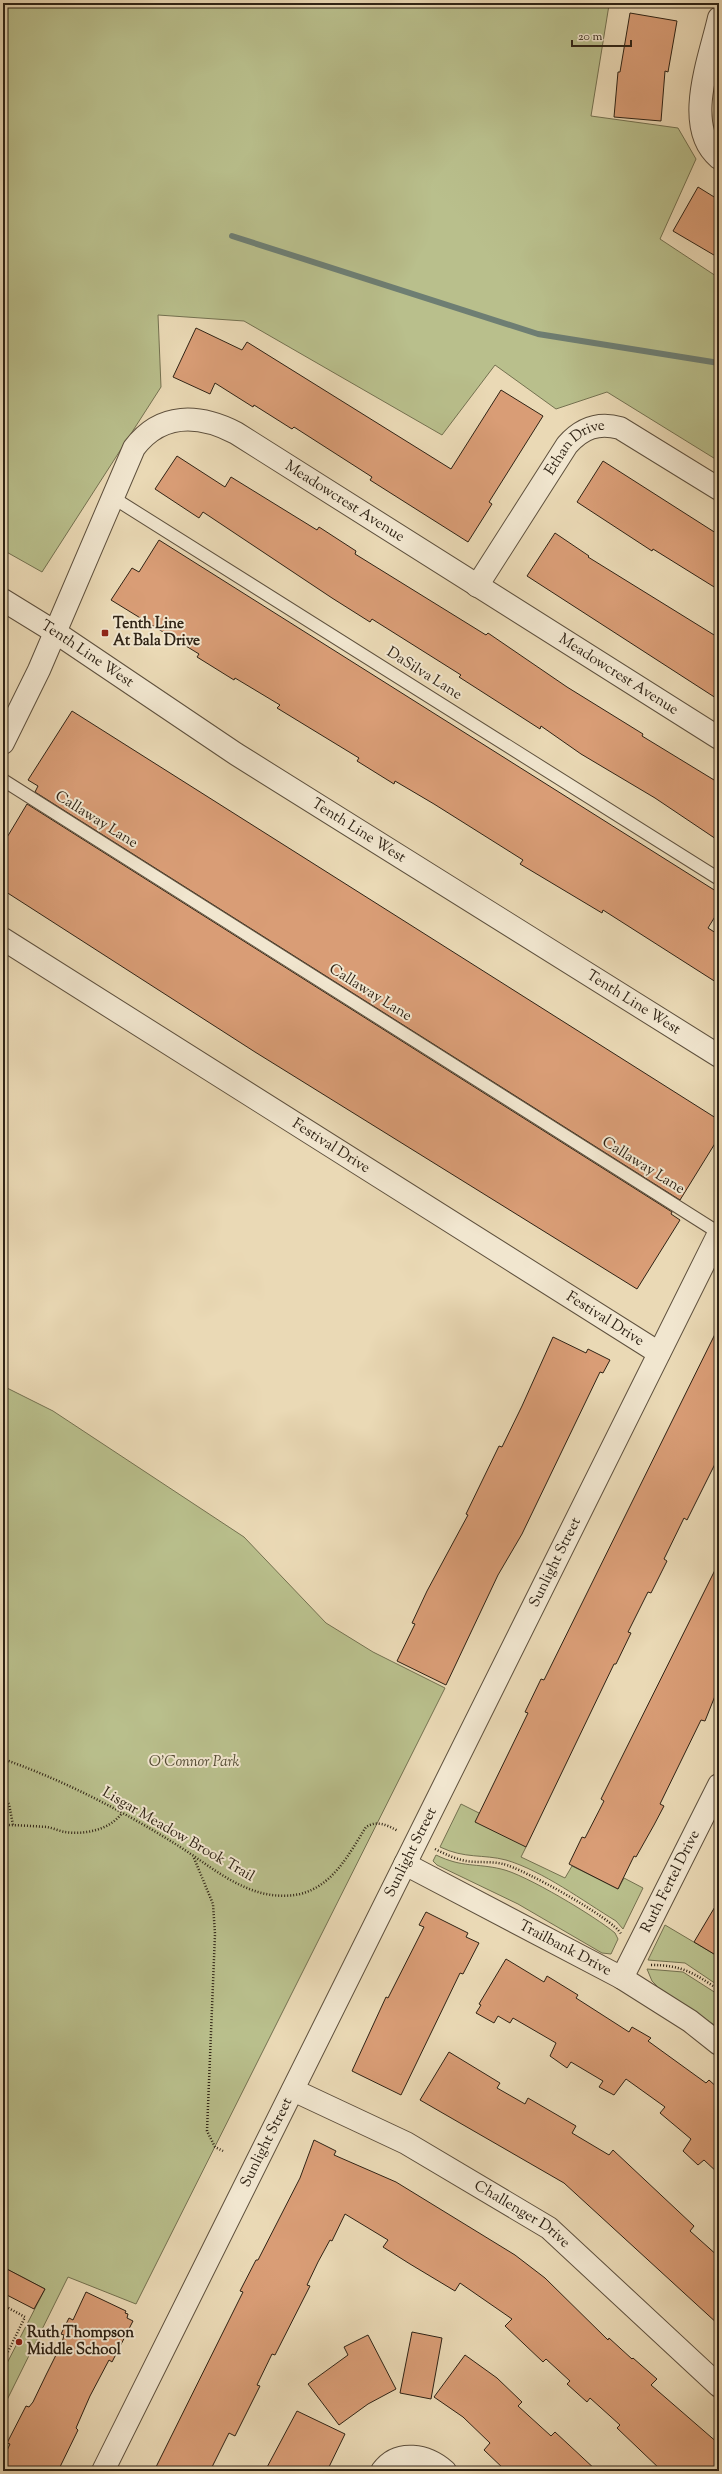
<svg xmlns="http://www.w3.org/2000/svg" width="722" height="2474" font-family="'Sorts Mill Goudy',serif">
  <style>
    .green { fill: #b9bf8c; stroke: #747150 }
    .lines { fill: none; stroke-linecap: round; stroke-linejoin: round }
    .stream { stroke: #6e7e73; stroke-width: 6 }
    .building { fill: #d99d76; stroke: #2f2315 }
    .service-casing { stroke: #5e503d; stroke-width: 14 }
    .minor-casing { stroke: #5e503d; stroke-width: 24 }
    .tertiary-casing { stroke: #5e503d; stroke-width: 24 }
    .path { stroke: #2f2315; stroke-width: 2.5; stroke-dasharray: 1 2; stroke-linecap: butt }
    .service { stroke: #f1e6cf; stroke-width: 12 }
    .minor { stroke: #f1e6cf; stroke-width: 22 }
    .tertiary { stroke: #f1e6cf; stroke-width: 22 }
    .poi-dot { fill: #8f2418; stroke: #f1e6cf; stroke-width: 1.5 }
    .labels { text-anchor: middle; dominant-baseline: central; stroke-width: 4; stroke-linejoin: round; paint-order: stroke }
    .street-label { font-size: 15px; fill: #2f2315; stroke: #f1e6cf }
    .poi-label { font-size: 15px; font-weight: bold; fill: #2f2315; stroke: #f1e6cf; text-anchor: start }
    .park-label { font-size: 15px; font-style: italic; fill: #524a33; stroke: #f1e6cf }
  </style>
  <rect width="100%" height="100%" fill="#ead9b5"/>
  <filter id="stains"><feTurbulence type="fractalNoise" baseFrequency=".005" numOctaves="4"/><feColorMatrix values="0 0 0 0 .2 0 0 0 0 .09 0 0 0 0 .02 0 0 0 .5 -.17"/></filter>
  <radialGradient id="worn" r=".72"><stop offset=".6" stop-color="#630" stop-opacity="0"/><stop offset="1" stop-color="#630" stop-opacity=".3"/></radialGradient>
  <path class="green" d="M3 3 609 5 591 116 678 128 696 159 660 239 719 278V456L717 460 607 392 556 409 495 365 442 435 244 321 158 315 161 387 42 572 3 550Z
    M3 1386 53 1411 244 1537 326 1623 373 1652 445 1688 136 2304 68 2277 3 2408V2371L45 2289 3 2267Z
    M461 1804 479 1813 526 1847 521 1857 565 1878 572 1866 618 1889 624 1878 643 1888 623 1929 616 1921C583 1901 543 1871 506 1860 483 1854 465 1859 440 1847Z
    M436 1855C463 1868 476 1863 501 1869 525 1874 596 1917 615 1933L618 1939 611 1954 602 1953 518 1904 437 1865 433 1861Z
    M665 1925 719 1957V1986L685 1963 648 1960Z
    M647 1969 683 1972 719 1995V2028L659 1988 652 1981Z"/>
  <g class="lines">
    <path class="stream" d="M232 236 538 334 719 363"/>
  </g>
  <path class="building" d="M630 13 677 21 668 72 665 71 661 121 614 117 618 72H620Z
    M698 187 719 200V258L673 231Z
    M196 328 242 350 247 342 451 469 501 390 543 416 489 502 492 504 468 542 370 480 372 477 294 427 292 429 254 405 253 407 215 383 210 394 173 377Z
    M177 456 225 487 231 477 317 530 319 527 356 551 355 554 486 635 488 633 567 687 643 734 642 736 719 783V841L655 798 581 754 541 726 540 729 498 702 459 677 461 675 372 619 370 622 332 598 203 512 199 518 155 489Z
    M603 461 719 535V590L653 549 652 551 577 502Z
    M555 533 589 556 588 557 719 638V700L527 576Z
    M159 540 719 893V910L708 928 719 935V984L603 910 602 913 520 864 523 860 434 804 395 781 394 784 357 761 359 758 277 708 280 705 235 678 234 680 197 657 199 654 111 600 132 568 139 572Z
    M72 711 719 1120V1137L680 1200 35 792 38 786 28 780Z
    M27 804 672 1212 671 1214 680 1220 637 1289 255 1052 3 890V844Z
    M719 1326V1456L687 1520 684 1518 664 1559 667 1561 651 1593 648 1592 628 1632 631 1633 616 1664H614L526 1847 475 1822 528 1713 525 1712 541 1679 544 1680Z
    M553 1337 586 1353 588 1349 610 1360 603 1373 600 1372 522 1534 498 1575 446 1685 397 1661 415 1624 412 1623 427 1591 468 1515 466 1514 499 1446 502 1447 522 1406Z
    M719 1562V1686L705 1721 701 1720 660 1804 664 1806 654 1825 636 1857 634 1856 618 1889 569 1864 582 1837 585 1838 604 1801 601 1799Z
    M719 1900V1957L694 1942Z
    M426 1912 468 1933 466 1937 479 1943 463 1974 460 1973 401 2095 352 2071 386 1997 388 1998 424 1927 419 1925Z
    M506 1959 544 1982 547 1976 578 1995 576 1998 629 2032 632 2027 651 2038 648 2041 706 2083 709 2080 719 2089V2174L704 2160 698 2165 683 2151 691 2139 660 2113 665 2107 626 2079 614 2095 599 2087 603 2081 571 2062 567 2068 550 2056 556 2043 513 2018 510 2023 498 2016 494 2023 476 2013 481 2005 479 2004Z
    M449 2052 500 2083 497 2088 525 2104 528 2098 576 2126 572 2133 609 2155 613 2150 694 2226 690 2231 719 2257V2325L564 2183 420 2100Z
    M314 2140 336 2151 334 2155 396 2182 515 2255 545 2278 608 2340 609 2338 632 2359 633 2358 657 2379 651 2385 719 2444V2471H662L617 2428 620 2425 590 2398 587 2402 567 2384 570 2381 546 2359 543 2362 505 2326 512 2319 460 2283 455 2291 410 2264 383 2247 388 2240 345 2214 332 2241 330 2240 318 2262 307 2285 310 2286 275 2355 272 2354 257 2385 260 2386 235 2436 229 2433 210 2471H154L243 2292 240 2291 256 2260H258L300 2178Z
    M3 2267 45 2289 34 2309 3 2293Z
    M86 2292 126 2311 125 2313 128 2314 127 2318 133 2321 112 2362 109 2360 90 2396 76 2428 78 2430 58 2471H3V2459L10 2444 7 2443 26 2406 29 2407 33 2402 46 2375 62 2343 64 2335 61 2334 69 2318 73 2320Z
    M412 2332 442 2338 431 2399 400 2393Z
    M368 2335 396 2389 368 2404 339 2425 308 2384 348 2355 344 2347Z
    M465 2355 497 2378 522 2402 518 2406 551 2436 555 2432 597 2471H506L484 2450 490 2443 463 2417 434 2397Z
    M297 2411 345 2434 327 2471H265Z"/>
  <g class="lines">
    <g class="service-casing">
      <path id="service" d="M112 497 719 879
        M3 780 719 1233"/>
    </g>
    <g class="minor-casing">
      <g id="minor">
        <path d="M719 18C710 58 682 127 719 158"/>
        <path id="s1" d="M477 586 567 445C582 428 598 422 620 428L719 489"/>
        <path id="s2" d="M3 743 39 670 134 448C161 412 199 414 236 433L719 738"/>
        <path id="s3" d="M3 939 659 1353"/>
        <path id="s4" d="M405 1864 622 1978 690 2021 719 2044"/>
        <path id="s5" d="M622 1978 719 1785"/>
        <path id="s6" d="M293 2090 406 2143 549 2228 719 2386"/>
        <path id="s7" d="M103 2471 719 1233"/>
        <path d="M382 2471C398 2449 427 2455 445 2471"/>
      </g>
    </g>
    <g class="tertiary-casing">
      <g id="tertiary">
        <path id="s8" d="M3 600 55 632 236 754 719 1056"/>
      </g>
    </g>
    <path class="path" d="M3 1759C63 1780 123 1811 177 1845 203 1861 228 1883 258 1892 271 1896 286 1897 300 1894 333 1886 349 1854 366 1827 377 1820 387 1825 398 1831
      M3 1796 9 1804 13 1825
      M3 1825C17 1825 32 1826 47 1827 53 1828 59 1831 65 1832 84 1835 110 1830 122 1813
      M435 1849C445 1854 455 1859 466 1861 478 1863 491 1861 503 1864 522 1868 614 1919 621 1934
      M194 1858 213 1904 215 1934 207 2131 215 2147 223 2151
      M651 1965C682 1965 694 1973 719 1990
      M3 2305 25 2317 3 2362"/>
    <use href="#service" class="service"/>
    <use href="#minor" class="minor"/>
    <use href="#tertiary" class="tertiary"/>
  </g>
  <g class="poi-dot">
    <rect x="101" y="629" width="8" height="8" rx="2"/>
    <circle cx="19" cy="2342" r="4"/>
  </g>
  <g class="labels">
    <g class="street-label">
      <text stroke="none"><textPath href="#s1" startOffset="172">Ethan Drive</textPath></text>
      <text stroke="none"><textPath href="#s2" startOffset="565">Meadowcrest Avenue</textPath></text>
      <text stroke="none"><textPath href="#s8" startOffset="100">Tenth Line West</textPath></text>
      <text transform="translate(424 674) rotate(32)">DaSilva Lane</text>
      <text stroke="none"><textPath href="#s2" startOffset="889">Meadowcrest Avenue</textPath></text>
      <text transform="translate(96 820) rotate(32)">Callaway Lane</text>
      <text stroke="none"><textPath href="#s8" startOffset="424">Tenth Line West</textPath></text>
      <text transform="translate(370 993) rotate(32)">Callaway Lane</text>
      <text stroke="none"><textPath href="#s8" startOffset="748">Tenth Line West</textPath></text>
      <text stroke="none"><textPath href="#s3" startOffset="388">Festival Drive</textPath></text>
      <text transform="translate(643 1166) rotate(32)">Callaway Lane</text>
      <text stroke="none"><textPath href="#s3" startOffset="712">Festival Drive</textPath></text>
      <text stroke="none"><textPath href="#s7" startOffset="1015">Sunlight Street</textPath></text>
      <text transform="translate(178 1835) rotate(30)">Lisgar Meadow Brook Trail</text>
      <text stroke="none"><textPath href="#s7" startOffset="691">Sunlight Street</textPath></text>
      <text stroke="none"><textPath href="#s5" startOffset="108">Ruth Fertel Drive</textPath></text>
      <text stroke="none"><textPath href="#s4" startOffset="181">Trailbank Drive</textPath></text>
      <text stroke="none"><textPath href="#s7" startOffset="367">Sunlight Street</textPath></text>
      <text stroke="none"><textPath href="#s6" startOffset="261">Challenger Drive</textPath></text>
    </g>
    <g class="poi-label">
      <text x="113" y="624">Tenth Line<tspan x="113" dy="17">At Bala Drive</tspan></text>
      <text x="27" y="2333">Ruth Thompson<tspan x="27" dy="17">Middle School</tspan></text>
    </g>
    <g class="park-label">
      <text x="194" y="1762">O'Connor Park</text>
    </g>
  </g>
  <rect width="722" height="2474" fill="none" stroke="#ead9b5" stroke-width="16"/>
  <rect x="4" y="4" width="714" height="2466" fill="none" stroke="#2f2315" stroke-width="2"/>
  <rect x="8" y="8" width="706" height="2458" fill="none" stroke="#2f2315"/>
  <path d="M572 40v6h59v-6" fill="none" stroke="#2f2315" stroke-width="2"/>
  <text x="578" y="40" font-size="12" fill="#2f2315" stroke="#f1e6cf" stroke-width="3" paint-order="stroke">20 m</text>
  <rect width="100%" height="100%" filter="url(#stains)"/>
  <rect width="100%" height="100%" fill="url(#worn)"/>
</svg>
